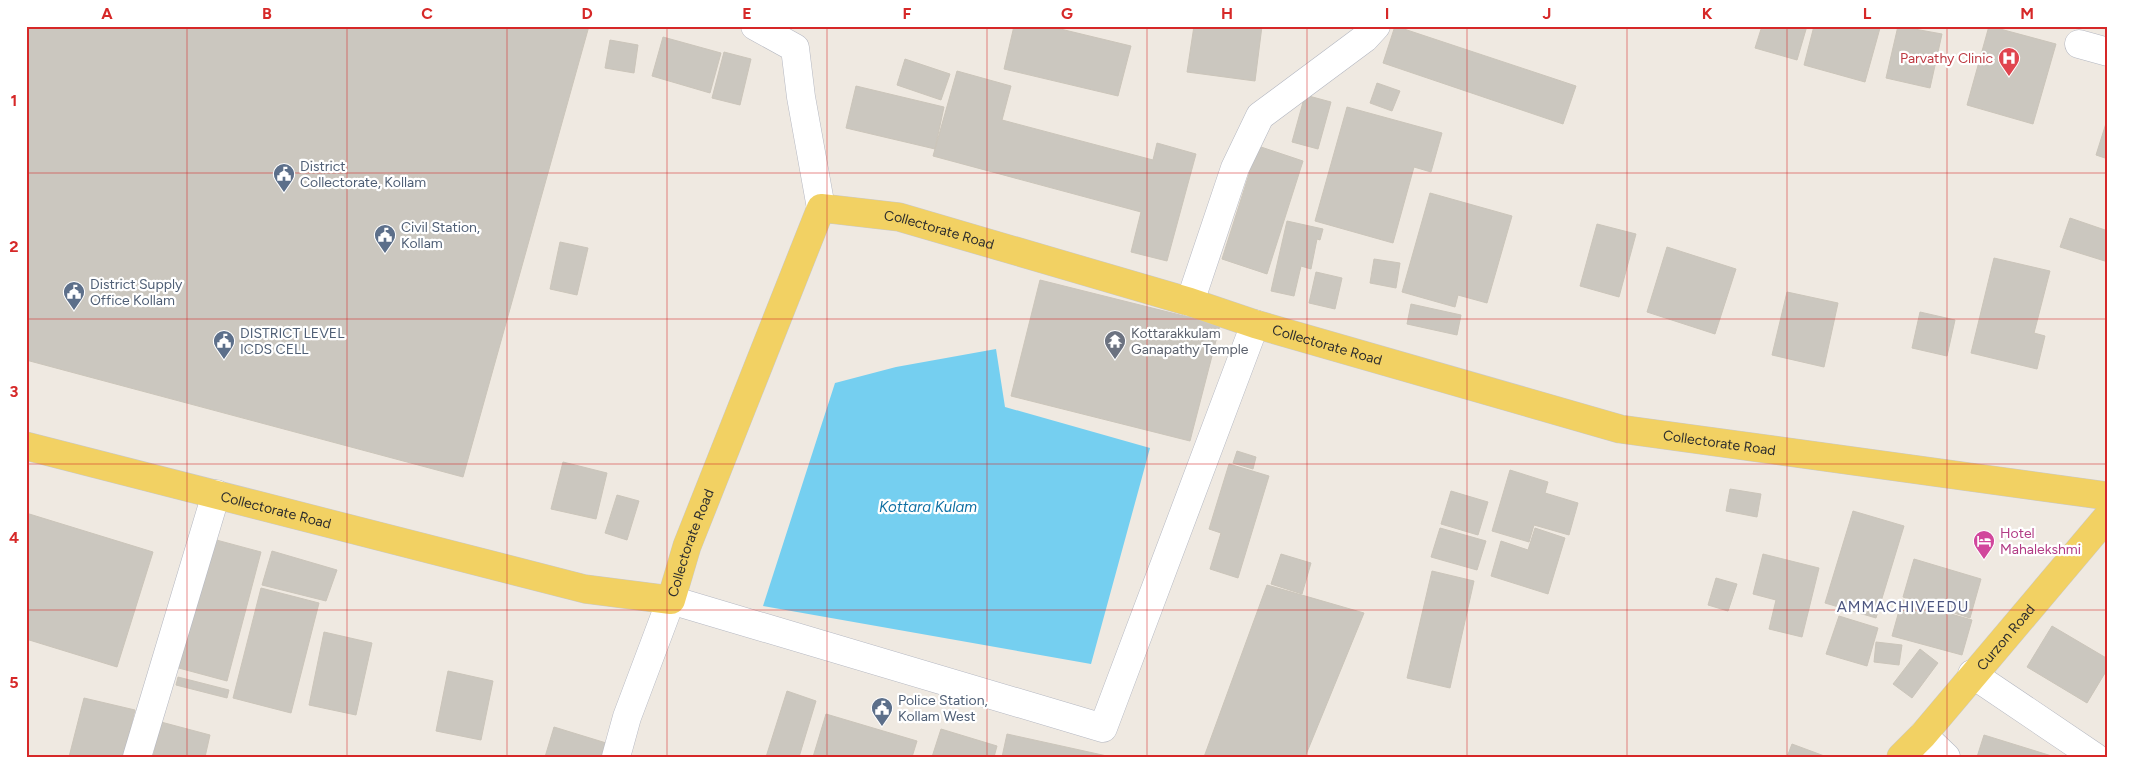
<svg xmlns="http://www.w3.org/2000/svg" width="2134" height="783" font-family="Figtree,sans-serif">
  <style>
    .water { fill: #75cff0 }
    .building { fill: #cbc7bf; stroke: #cbc5ba }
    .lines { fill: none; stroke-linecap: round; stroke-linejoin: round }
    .minor-casing { stroke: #b4b7c1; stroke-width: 29 }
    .major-casing { stroke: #c9c9c9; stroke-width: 29 }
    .minor { stroke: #fff; stroke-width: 28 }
    .major { stroke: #f2d163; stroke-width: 28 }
    .grid { fill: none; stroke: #d62828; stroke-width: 1; stroke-opacity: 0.55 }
    .labels { text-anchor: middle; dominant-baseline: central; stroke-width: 4.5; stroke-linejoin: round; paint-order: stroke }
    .health-label { font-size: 14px; fill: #be3a42; stroke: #fff; text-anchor: end }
    .service-label { font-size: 14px; fill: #4e5e75; stroke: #fff; text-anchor: start }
    .street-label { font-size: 14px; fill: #2e2e2e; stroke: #fff }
    .worship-label { font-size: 14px; fill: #5b616d; stroke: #fff; text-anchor: start }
    .hotel-label { font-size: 14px; fill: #b23c85; stroke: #fff; text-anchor: start }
    .water-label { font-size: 15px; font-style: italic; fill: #0d6fa3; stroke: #fff }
    .neighbourhood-label { font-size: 15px; letter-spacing: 1px; fill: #4d5680; stroke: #fff }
    .neatline { fill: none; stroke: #d62828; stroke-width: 2 }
    .grid-label { font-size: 16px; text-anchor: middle; font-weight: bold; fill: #d62828 }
  </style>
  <rect width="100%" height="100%" fill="#efe9e1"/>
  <path class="water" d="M996 349 1005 407 1150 448 1091 664 763 606 835 383 896 367Z"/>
  <path class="building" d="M26 26H589L463 477 26 360Z
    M1014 26H1048L1131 46 1118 96 1004 69Z
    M1194 26H1262L1255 81 1187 72Z
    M1395 26 1576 86 1563 124 1383 63Z
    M1762 26H1807L1797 60 1755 48Z
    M1814 26 1880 28 1865 82 1804 65Z
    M1898 26 1942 34 1930 88 1886 78Z
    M1989 26 2056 44 2033 124 1967 105Z
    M663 37 721 53 710 93 652 76Z
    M610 40 638 45 634 73 605 68Z
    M724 52 751 59 740 105 712 98Z
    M905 59 950 74 941 100 897 85Z
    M957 71 1011 86 1002 120 1153 160 1157 143 1196 154 1167 261 1131 252 1141 212 933 156Z
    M1377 83 1400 91 1392 111 1370 103Z
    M856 86 944 107 935 149 846 128Z
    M1305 95 1331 102 1318 149 1292 142Z
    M1347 107 1442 133 1431 172 1414 167 1393 243 1315 221Z
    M2108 117V159L2096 155Z
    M1258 146 1303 161 1267 274 1222 259Z
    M1430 193 1512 216 1487 303 1458 295 1455 307 1402 292Z
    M2070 218 2108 231V262L2060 247Z
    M1287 221 1323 229 1320 240 1317 239 1311 269 1301 266 1294 296 1271 291Z
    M1597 224 1636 234 1619 297 1580 286Z
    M560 242 588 248 577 295 550 289Z
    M1667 247 1736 269 1715 334 1647 312Z
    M1994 258 2050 271 2034 333 2045 336 2037 369 1971 353Z
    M1374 259 1400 263 1396 288 1370 283Z
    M1316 272 1342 278 1335 309 1309 303Z
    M1040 280 1220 325 1190 441 1011 396Z
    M1787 292 1838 303 1824 367 1772 355Z
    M1411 304 1461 315 1457 335 1407 324Z
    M1920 312 1955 320 1947 356 1912 348Z
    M1237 451 1256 457 1253 469 1233 463Z
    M563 462 607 473 596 519 551 509Z
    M1229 464 1269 476 1238 578 1210 569 1221 533 1209 529Z
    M1510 470 1548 482 1545 493 1578 503 1569 535 1534 525 1529 542 1492 531Z
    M1730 489 1761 494 1757 517 1726 511Z
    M1451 491 1488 502 1478 535 1441 524Z
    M617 495 639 501 627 540 605 533Z
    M1853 511 1904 526 1876 618 1825 603Z
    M26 513 153 552 117 667 26 639Z
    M1440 528 1486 541 1477 570 1431 557Z
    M1535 528 1565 538 1548 594 1491 576 1501 541 1528 550Z
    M209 538 261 552 227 681 175 667Z
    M272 551 337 570 326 601 262 585Z
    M1281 554 1311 563 1302 594 1271 584Z
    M1763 554 1819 568 1802 637 1769 629 1776 600 1753 594Z
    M1914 559 1981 579 1970 618 1903 597Z
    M1432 571 1474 581 1450 688 1407 678Z
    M1716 578 1737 584 1728 611 1708 605Z
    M1267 585 1364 613 1305 757H1204Z
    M261 588 319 603 291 713 233 698Z
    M1902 600 1972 620 1962 655 1892 636Z
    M1839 616 1878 628 1867 666 1826 654Z
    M2052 626 2108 659V668L2087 703 2027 667Z
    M324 632 372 643 356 715 309 705Z
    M1876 642 1902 645 1899 665 1874 662Z
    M1920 649 1938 663 1912 698 1893 684Z
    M448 671 493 681 481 740 436 731Z
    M178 677 229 690 227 698 176 685Z
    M787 691 816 701 799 757H766Z
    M84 698 135 710 123 757H69Z
    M826 714 917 741 912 757H813Z
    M161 722 210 735 205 757H153Z
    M554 727 616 746 613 757H545Z
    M941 729 997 746 994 757H932Z
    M1007 734 1107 756V757H1002Z
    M1984 735 2055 757H1977Z
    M1792 744 1827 757H1787Z"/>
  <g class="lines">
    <g class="minor-casing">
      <path id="minor" d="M755 26 795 48 801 97 821 208
        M2079 44 2108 52
        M1190 302 1235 168 1260 116 1365 38 1376 26
        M1972 674 2095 757
        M1923 735 1946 757
        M137 757 216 494
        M616 757 627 717 671 600 1103 728 1255 324"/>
    </g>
    <g class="major-casing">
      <g id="major">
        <path id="s1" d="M26 446 585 589 671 600 687 546 821 208 899 217 1190 302 1255 324 1620 429 2108 496"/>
        <path id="s2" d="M1901 757 1923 735 2108 516"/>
      </g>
    </g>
    <use href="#minor" class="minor"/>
    <use href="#major" class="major"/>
  </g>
  <path class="grid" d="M187 26V757M347 26V757M507 26V757M667 26V757M827 26V757M987 26V757M1147 26V757M1307 26V757M1467 26V757M1627 26V757M1787 26V757M1947 26V757M26 173H2108M26 319H2108M26 464H2108M26 610H2108"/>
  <defs>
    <g id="hospital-pin" transform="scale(1.125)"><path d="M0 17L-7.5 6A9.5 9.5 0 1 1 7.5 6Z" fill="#e0444e" stroke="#fff"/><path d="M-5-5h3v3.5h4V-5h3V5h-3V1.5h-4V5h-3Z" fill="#fff"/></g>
    <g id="civic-pin" transform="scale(1.125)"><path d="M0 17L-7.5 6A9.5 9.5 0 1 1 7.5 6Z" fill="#5c6f8a" stroke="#fff"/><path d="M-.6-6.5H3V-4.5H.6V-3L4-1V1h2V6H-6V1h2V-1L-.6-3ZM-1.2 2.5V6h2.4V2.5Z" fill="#fff"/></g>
    <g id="temple-pin" transform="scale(1.125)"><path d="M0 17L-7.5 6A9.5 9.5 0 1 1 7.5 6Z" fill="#6b7280" stroke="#fff"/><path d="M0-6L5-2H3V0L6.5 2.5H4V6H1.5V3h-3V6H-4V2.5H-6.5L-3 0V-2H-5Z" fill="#fff"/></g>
    <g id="hotel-pin" transform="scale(1.125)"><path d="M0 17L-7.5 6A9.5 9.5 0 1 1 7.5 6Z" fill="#d1479c" stroke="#fff"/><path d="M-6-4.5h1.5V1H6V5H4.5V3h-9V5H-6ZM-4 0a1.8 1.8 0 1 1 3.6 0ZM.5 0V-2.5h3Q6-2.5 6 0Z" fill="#fff"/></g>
  </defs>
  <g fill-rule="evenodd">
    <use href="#hospital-pin" x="2009" y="58"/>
    <use href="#civic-pin" x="284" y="174"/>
    <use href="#civic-pin" x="385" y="235"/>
    <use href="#civic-pin" x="74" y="292"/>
    <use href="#civic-pin" x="224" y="341"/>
    <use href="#temple-pin" x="1115" y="341"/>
    <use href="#hotel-pin" x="1984" y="541"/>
    <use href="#civic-pin" x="882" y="708"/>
  </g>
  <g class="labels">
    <g class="health-label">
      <text x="1993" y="58">Parvathy Clinic</text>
    </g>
    <g class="service-label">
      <text x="300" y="166">District<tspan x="300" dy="16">Collectorate, Kollam</tspan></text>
      <text x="401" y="227">Civil Station,<tspan x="401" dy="16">Kollam</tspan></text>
      <text x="90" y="284">District Supply<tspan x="90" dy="16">Office Kollam</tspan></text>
      <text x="240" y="333">DISTRICT LEVEL<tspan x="240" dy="16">ICDS CELL</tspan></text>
      <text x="898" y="700">Police Station,<tspan x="898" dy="16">Kollam West</tspan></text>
    </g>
    <g class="street-label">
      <text stroke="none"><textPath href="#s1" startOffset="1204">Collectorate Road</textPath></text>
      <text stroke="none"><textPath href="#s1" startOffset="1609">Collectorate Road</textPath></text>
      <text stroke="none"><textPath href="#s1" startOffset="2014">Collectorate Road</textPath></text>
      <text stroke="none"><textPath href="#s1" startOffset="258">Collectorate Road</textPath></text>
      <text stroke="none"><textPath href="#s1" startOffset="724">Collectorate Road</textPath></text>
      <text stroke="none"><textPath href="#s2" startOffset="159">Curzon Road</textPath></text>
    </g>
    <g class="worship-label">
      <text x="1131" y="333">Kottarakkulam<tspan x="1131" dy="16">Ganapathy Temple</tspan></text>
    </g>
    <g class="hotel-label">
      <text x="2000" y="533">Hotel<tspan x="2000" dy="16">Mahalekshmi</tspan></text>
    </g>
    <g class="water-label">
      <text x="928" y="507">Kottara Kulam</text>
    </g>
    <g class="neighbourhood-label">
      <text x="1903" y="607">AMMACHIVEEDU</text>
    </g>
  </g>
  <rect width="2134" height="783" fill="none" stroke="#ffffff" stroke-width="55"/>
  <rect x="28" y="28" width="2078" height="728" class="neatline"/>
  <g class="grid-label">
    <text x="107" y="19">A</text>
    <text x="267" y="19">B</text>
    <text x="427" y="19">C</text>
    <text x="587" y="19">D</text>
    <text x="747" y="19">E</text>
    <text x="907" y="19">F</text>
    <text x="1067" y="19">G</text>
    <text x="1227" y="19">H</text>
    <text x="1387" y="19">I</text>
    <text x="1547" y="19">J</text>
    <text x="1707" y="19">K</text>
    <text x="1867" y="19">L</text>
    <text x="2027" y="19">M</text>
    <text x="14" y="106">1</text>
    <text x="14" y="252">2</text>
    <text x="14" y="397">3</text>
    <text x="14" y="543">4</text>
    <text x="14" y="688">5</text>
  </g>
</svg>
